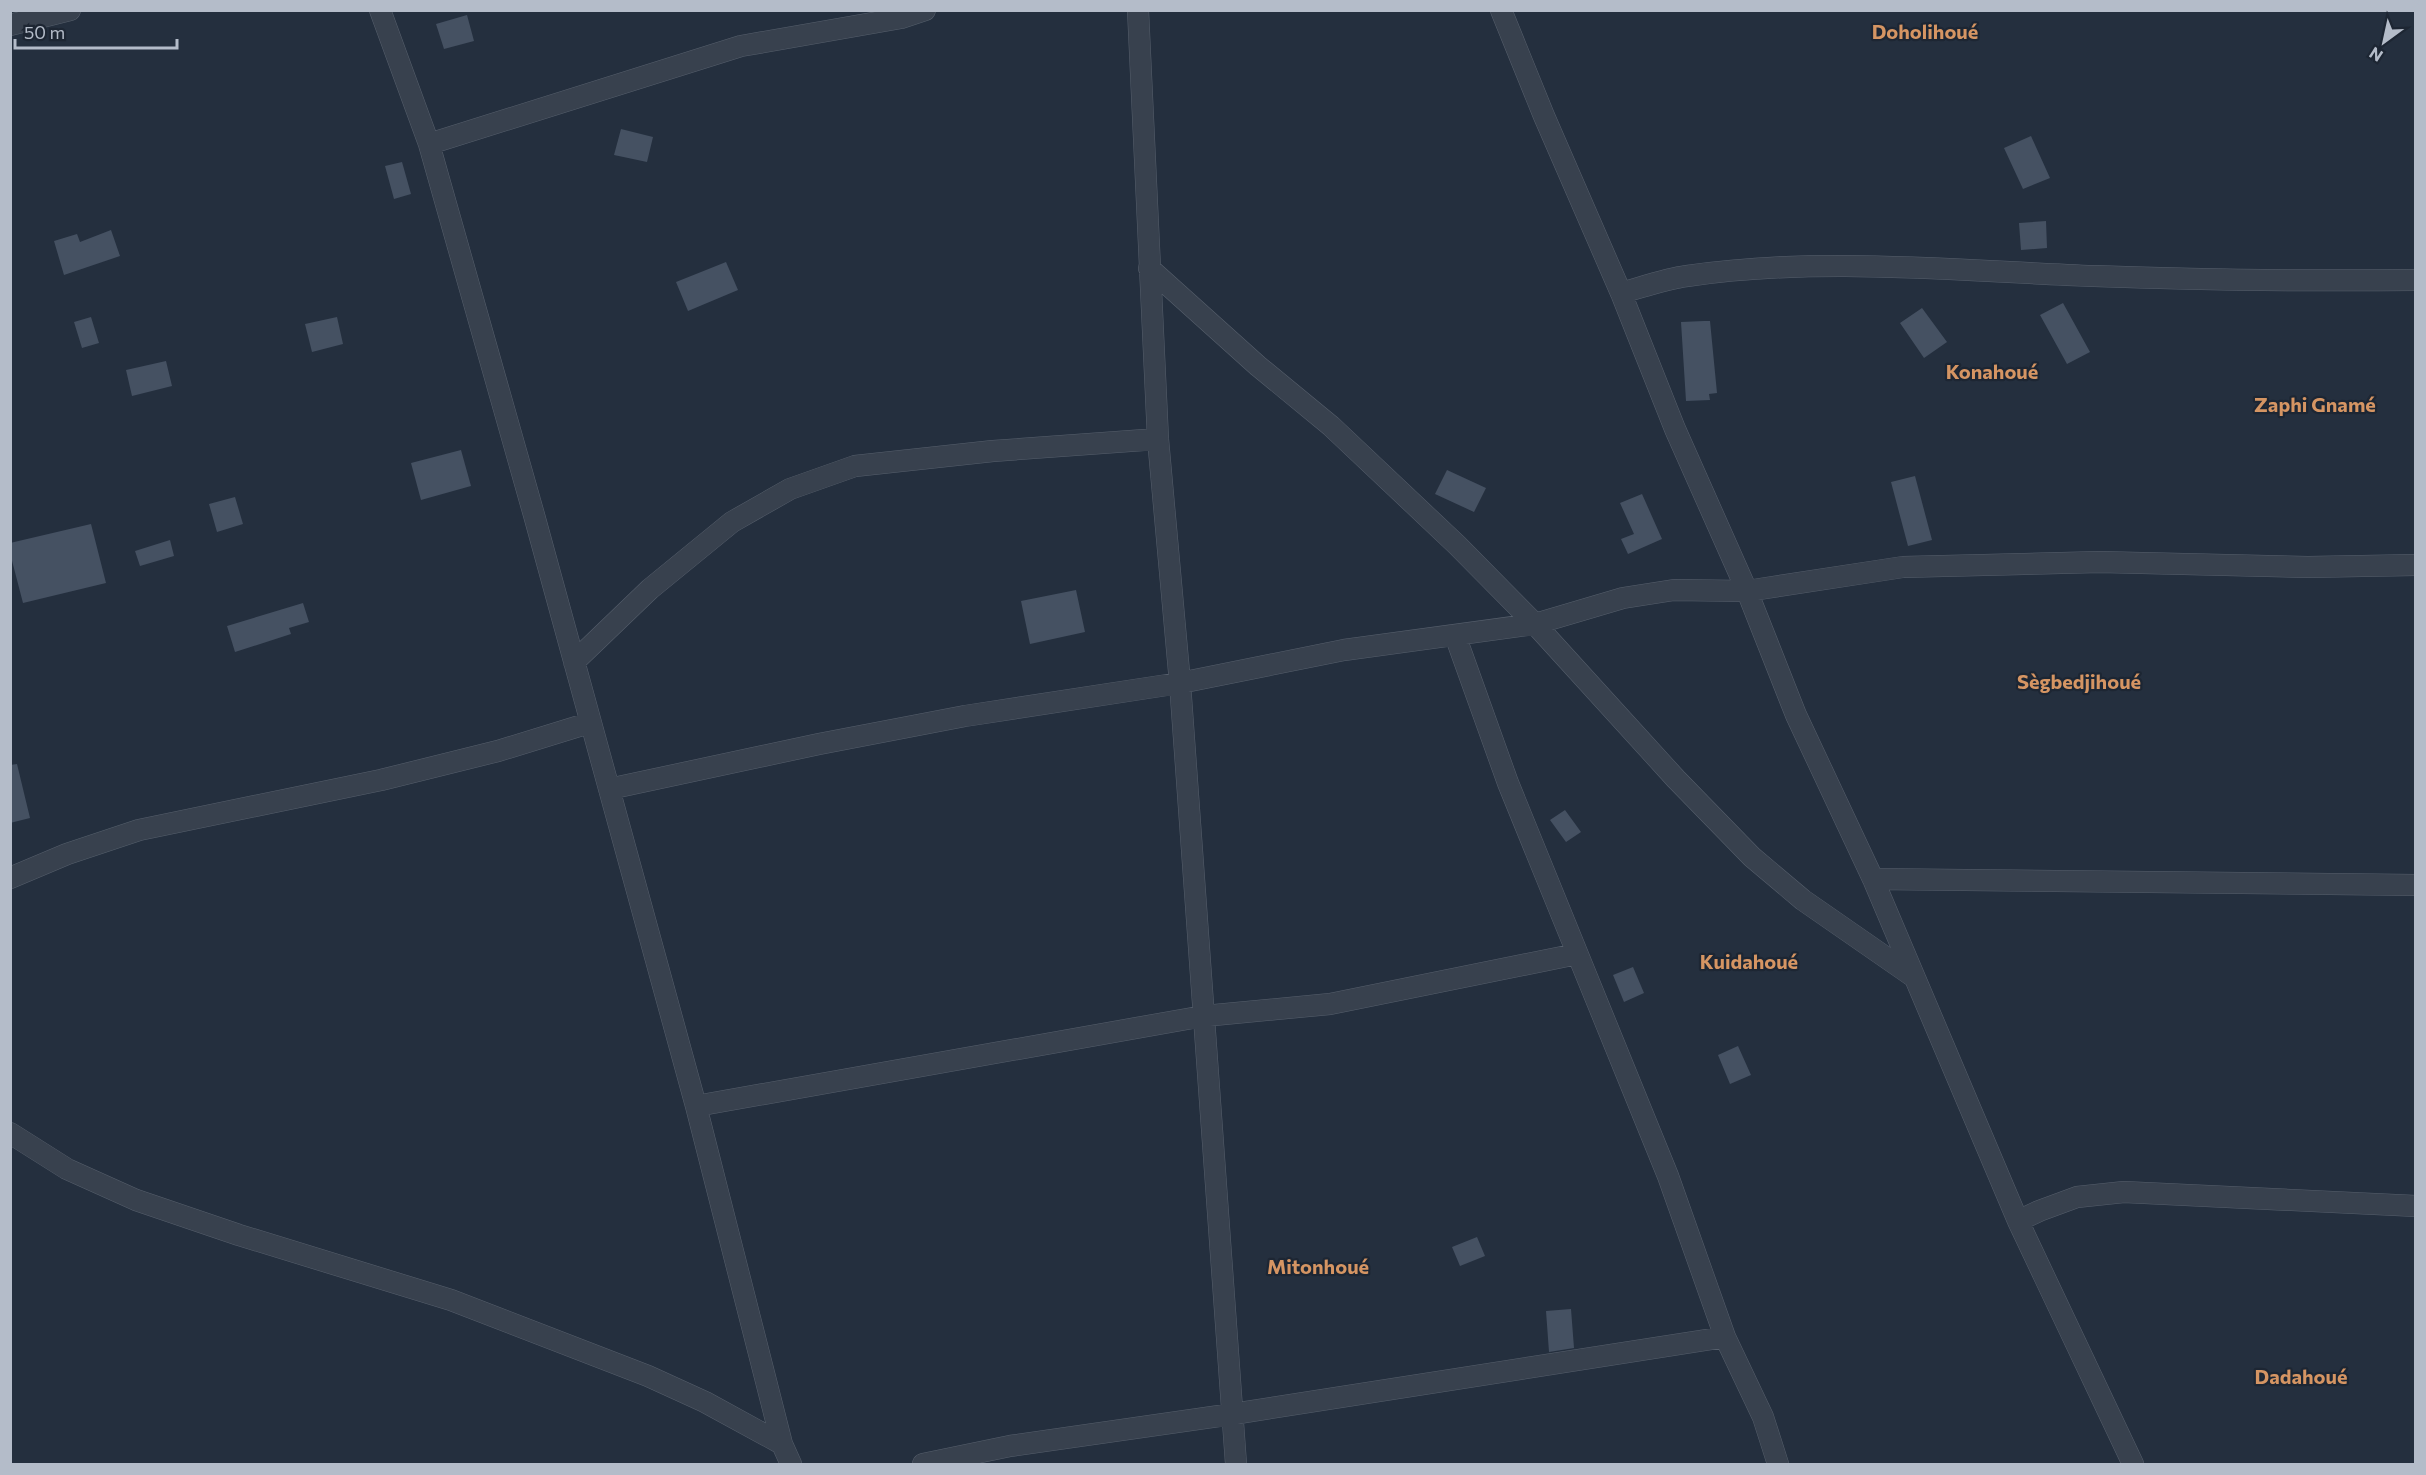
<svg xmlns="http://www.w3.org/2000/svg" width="2426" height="1475" font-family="Commissioner,sans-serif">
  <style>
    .building { fill: #455162 }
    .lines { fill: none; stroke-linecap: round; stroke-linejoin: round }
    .minor-casing { stroke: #565f6c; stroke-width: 22 }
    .minor { stroke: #38414e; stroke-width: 21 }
    .labels { text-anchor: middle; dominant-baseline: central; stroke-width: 4.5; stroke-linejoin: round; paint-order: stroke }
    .quarter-label { font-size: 20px; font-weight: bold; fill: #d59563; stroke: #1d2633 }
  </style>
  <rect width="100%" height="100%" fill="#242f3e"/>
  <path class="building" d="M467 15 474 41 444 49 436 24Z
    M621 129 653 137 647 162 614 155Z
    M2031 136 2050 178 2023 189 2004 148Z
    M402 162 411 194 394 199 385 166Z
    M2046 221 2047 248 2021 250 2019 223Z
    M111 230 120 256 64 275 54 241 77 234 80 242Z
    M726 262 738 290 688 311 676 282Z
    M2063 303 2090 352 2067 364 2040 315Z
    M1922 308 1947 342 1924 358 1900 323Z
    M91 317 99 343 82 348 74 322Z
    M337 317 343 344 312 352 305 324Z
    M1704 321H1710L1717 393 1709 394 1710 400 1686 401 1681 322Z
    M166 361 172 386 132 396 126 370Z
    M461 450 471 486 421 500 411 463Z
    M1447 470 1486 488 1474 512 1435 494Z
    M1915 476 1932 540 1908 546 1891 482Z
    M1642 494 1662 539 1628 554 1621 539 1634 534 1620 503Z
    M235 497 243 524 217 532 209 504Z
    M91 524 106 583 23 603 10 553V543Z
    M170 540 174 556 140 566 135 551Z
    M1076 590 1085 632 1030 644 1021 601Z
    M303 603 309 622 289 628 291 634 235 652 227 626Z
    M17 764 30 818 10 823V765Z
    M1565 810 1581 832 1566 842 1550 820Z
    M1633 967 1644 993 1624 1002 1613 975Z
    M1738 1046 1751 1075 1730 1084 1718 1055Z
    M1477 1237 1485 1256 1460 1266 1452 1247Z
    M1571 1309 1574 1348 1549 1352 1546 1311Z"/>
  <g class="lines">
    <g class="minor-casing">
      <path id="minor" d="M380 10 429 144 534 515 696 1106 782 1444
        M1138 10 1158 439 1180 683 1236 1464
        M1501 10 1544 116 1621 293 1675 429 1747 591 1796 715 1873 879 2018 1221 2133 1464
        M10 25 70 10
        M429 144 741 46 901 18 925 10
        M1149 268 1258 366 1331 426 1457 545 1535 624 1676 779 1752 857 1803 900 1914 977
        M1621 293C1643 287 1665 279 1687 276 1822 256 1959 271 2094 276 2201 280 2308 281 2416 280
        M1455 635 1508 783 1668 1176 1725 1337 1763 1417 1778 1464
        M574 662 650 589 732 522 790 489 855 466 993 451 1158 439
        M609 789 819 744 965 716 1180 683 1344 650 1535 624 1623 598 1674 590 1747 591 1903 567 2100 562 2308 567 2416 565
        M10 878 67 854 139 830 381 780 498 751 589 723
        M1873 879 2416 885
        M696 1106 1204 1016 1330 1004 1577 954
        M10 1133 67 1169 136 1200 239 1235 451 1300 648 1376 705 1402 782 1444 791 1464
        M2018 1221 2039 1211 2077 1197 2124 1192 2416 1206
        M923 1464 1010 1446 1233 1414 1725 1337"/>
    </g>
    <use href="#minor" class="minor"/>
  </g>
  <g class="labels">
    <g class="quarter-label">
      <text x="1925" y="31">Doholihoué</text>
      <text x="1992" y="371">Konahoué</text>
      <text x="2315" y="404">Zaphi Gnamé</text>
      <text x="2079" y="681">Sègbedjihoué</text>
      <text x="1749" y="961">Kuidahoué</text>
      <text x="1318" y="1266">Mitonhoué</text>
      <text x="2301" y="1376">Dadahoué</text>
    </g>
  </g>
  <rect width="2426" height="1475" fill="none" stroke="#b4bcc9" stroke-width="24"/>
  <g transform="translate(2384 42) rotate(213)" stroke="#1d2633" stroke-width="4.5" paint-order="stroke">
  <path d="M0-4.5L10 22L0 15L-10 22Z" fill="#b4bcc9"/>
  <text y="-9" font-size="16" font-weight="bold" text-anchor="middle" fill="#b4bcc9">N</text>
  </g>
  <path d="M15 39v9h162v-9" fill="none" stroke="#b4bcc9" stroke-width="3"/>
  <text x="24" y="39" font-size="18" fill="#b4bcc9" stroke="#1d2633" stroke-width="4.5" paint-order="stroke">50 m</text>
</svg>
